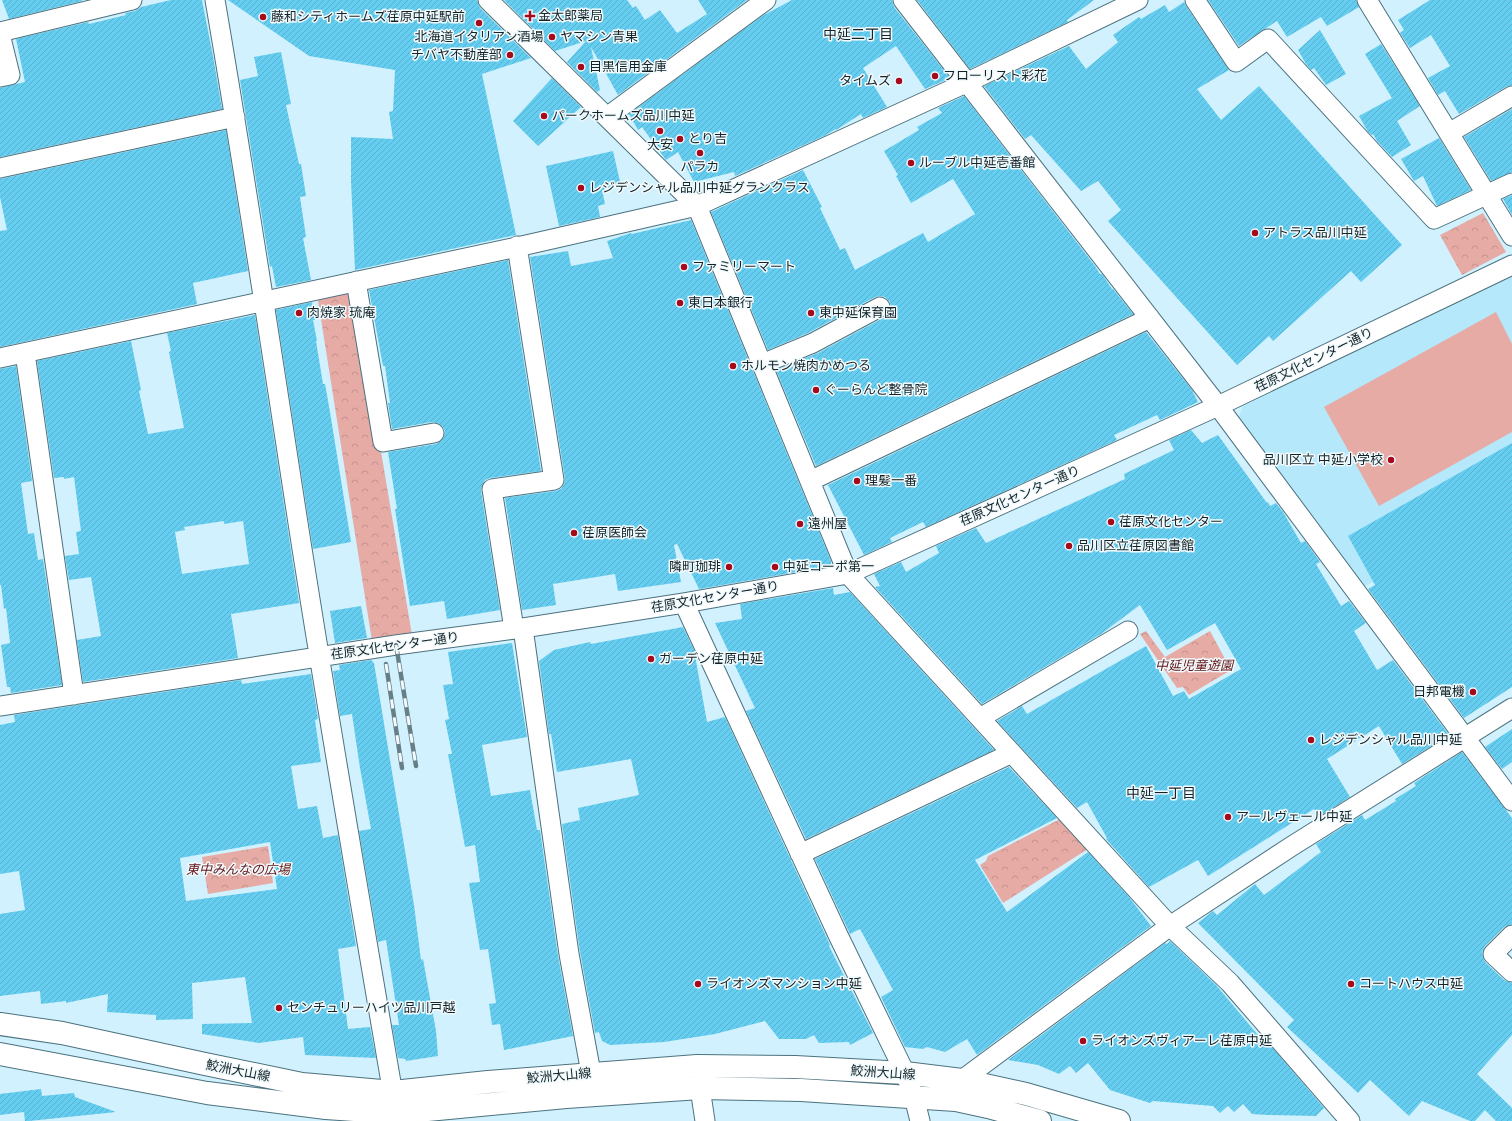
<svg xmlns="http://www.w3.org/2000/svg" width="1512" height="1121" font-family="Spectral,'Noto Sans JP',serif">
<style>
.built{fill:#b5e8fa}
.park{fill:url(#park-crowns)}
.garden{fill:#e7aba5}
.building{fill:url(#building-hatch);fill-rule:evenodd}
.lines{fill:none;stroke-linecap:round;stroke-linejoin:round}
.minor-casing{stroke:#4c727f;stroke-width:21}
.secondary-casing{stroke:#4c727f;stroke-width:24}
.minor{stroke:#fff;stroke-width:19}
.secondary{stroke:#fff;stroke-width:22}
.rail-casing{stroke:#667e86;stroke-width:4.5}
.rail{stroke:#f1fafd;stroke-width:3;stroke-dasharray:9;stroke-linecap:butt}
.poi-dot{fill:#a40a1b;stroke:#f1fafd;stroke-width:1.5}
.labels{text-anchor:middle;dominant-baseline:central;stroke-width:3;stroke-linejoin:round;paint-order:stroke}
.poi-label{font-size:13px;fill:#132328;stroke:#f1fafd;text-anchor:start}
.street-label{font-size:13px;fill:#132328;stroke:#f1fafd}
.park-label{font-size:13px;font-style:italic;fill:#621415;stroke:#f1fafd}
.neighbourhood-label{font-size:14px;fill:#132328;stroke:#f1fafd}
</style>
<defs>
<pattern id="park-crowns" width="20" height="18" patternUnits="userSpaceOnUse"><rect width="20" height="18" fill="#e7aba5"/><path d="M2 6a3 3 0 1 1 6 0M12 15a3 3 0 1 1 6 0" fill="none" stroke="#c5938e"/></pattern>
<pattern id="building-hatch" width="6" height="6" patternUnits="userSpaceOnUse"><rect width="6" height="6" fill="#65cef0"/><path d="M-1 1l2-2M0 6l6-6M5 7l2-2" fill="none" stroke="#57b1ce"/></pattern>
</defs>
<rect width="100%" height="100%" fill="#d0f1fd"/>
<!-- built -->
<path class="built" d="M1512,277V501L1364,587L1238,419L1243,406Z"/>
<!-- park -->
<path class="park" d="M1483,213L1506,252L1462,275L1440,235Z
M353,286L412,635L372,641L317,294Z
M1146,631L1165,657L1210,631L1231,670L1189,695L1183,687L1177,688L1140,634Z
M1062,818L1091,847L1003,903L980,865L986,861L988,856Z
M268,846L273,883L208,894L202,857Z"/>
<!-- garden -->
<path class="garden" d="M1496,312L1512,344V432L1379,506L1324,407Z"/>
<!-- building -->
<path class="building" d="M2,0H82V1L9,19Z
M171,0H202L213,56L222,109L0,157V88L25,82L16,39L88,22L89,24L126,15L125,13L135,11L141,7Z
M228,0H477L480,8L531,58L482,74L516,235L355,270L351,181V137L393,139L389,112L393,111L395,70L309,56Z
M504,0H627L633,8L636,6L645,20L660,10L677,33L707,14L698,0H747L618,95L591,47L600,90L597,92L567,62L586,41L555,51Z
M792,0H892L894,7L950,78L925,89L896,46L863,68L887,107L863,118L861,114L836,130V129L824,136L735,176L734,172L694,182L678,152L666,160L642,127L638,130L629,114L762,16Z
M917,0H1094L1067,20L1068,22L970,69Z
M1208,0H1356L1359,7L1327,26L1321,17L1287,37L1277,21L1239,46Z
M1430,0H1512V85L1506,87L1459,114L1445,91L1438,95L1428,78L1450,66L1431,35L1410,48L1400,33L1404,30L1398,20Z
M1184,2L1186,6L1229,70L1197,89L1221,120L1259,86L1402,245L1361,282L1351,271L1273,341L1269,336L1237,365L1108,221L1121,210L1098,181L1081,191L1031,135L1025,139L984,86L1069,46L1086,69L1118,42L1113,35L1139,17L1141,19L1165,5L1169,12Z
M1320,30L1346,74L1326,85L1314,68L1311,70L1306,64L1298,50Z
M1381,44L1420,106L1397,121L1411,145L1392,157L1377,141L1373,134L1372,135L1368,132L1359,116L1392,98L1365,54Z
M281,52L291,104L286,105L299,164H301L306,196L300,197L306,237L303,238L311,280L276,287L272,266L270,267L240,80L258,76L254,57Z
M552,78L581,107L538,146L513,121Z
M964,96L1095,266L1100,274H1102L1112,289H1113L1133,314L816,466L776,370L818,353L885,317L890,312L891,307L890,302L885,297L880,296L875,297L808,333L768,350L711,212L803,170L822,207L820,208L840,250L845,248L855,270L923,233L928,242L975,214L953,179L911,203L896,176L898,175L884,151L919,130L917,127L942,113L938,108Z
M1512,109V172L1491,181L1464,137Z
M226,130L248,271L193,283L197,304L0,347V231L7,230L0,197V179Z
M1439,138L1471,190L1437,206L1423,176L1414,181L1401,159Z
M613,151L621,186L602,190L605,204L598,206L600,217L559,226L546,166Z
M1512,195V215L1503,199Z
M691,220L831,561V566L699,589L677,544L674,545L681,582L618,591L615,574L553,584L556,605L522,610L505,498L556,491L561,489L564,484L565,479L530,257L568,251L571,266L613,258L607,241L631,233L632,234Z
M508,260L541,471L490,478L485,480L482,485L481,491L500,610L447,619L444,601L410,606L395,509H397L388,452L436,444L441,441L444,437L445,431L442,426L438,423L432,422L392,429L388,403H390L385,366H383L369,290Z
M312,302L315,320H313L317,341H316L323,384H325L330,412L351,542L313,549L276,310Z
M255,315L299,603L231,614L238,658L83,682L77,640L101,636L91,577L69,580L65,556L79,554L76,532L81,531L74,477L64,479V477L54,478L37,361L131,341L141,390L139,391L148,434L184,428L169,352L171,351L167,333ZM224,521V524L243,521L249,564L182,574L175,532L185,530L184,527Z
M1146,332L1192,390L1198,402L1160,420L1157,415L1114,435L1117,440L926,527L923,522L890,538L892,542L864,555L828,485Z
M16,366L32,481L21,483L28,534L34,533L38,560L43,559L62,685L11,693L10,687H7L1,645L10,643L6,608L4,609L1,585H0V369Z
M1191,430L1202,443L1218,435L1267,503L1268,502L1270,506L1276,503L1283,512L1301,543L1305,541L1318,559L1320,562L1316,564L1341,606L1349,601L1366,623L1354,631L1377,670L1393,660L1449,735L1402,764L1379,726L1327,759L1350,797L1320,816L1314,809L1208,876L1198,860L1149,887L1106,839L1107,838L1087,802L1077,808L997,721L1022,706L1027,714L1146,646L1173,696L1184,691L1189,699L1241,669L1215,623L1167,650L1140,605L1101,634L982,704L875,587L880,586L874,574L901,562L906,572L939,553L936,546L976,528L986,543L1125,479L1124,474L1174,450L1169,440Z
M1512,443V687L1464,718L1368,589L1375,585L1348,536Z
M833,588L834,595L850,592L994,750L806,839L746,711L755,708L715,623L742,619L740,604Z
M361,606L367,638L335,643L330,611Z
M683,627L694,650L707,722L725,717L830,945L829,946L873,1033L850,1045L849,1042L819,1043L814,1035L806,1039H779L765,1021L715,1034L664,1042L610,1045L602,1041L599,1032L595,1033L580,952L562,824L580,820L578,808L639,795L631,759L557,772L551,734H549L539,661L554,650L590,642L591,644Z
M512,643L527,737L482,745L491,796L530,790L537,830H540L558,956L573,1036L504,1050L500,1024L492,1025L489,1004L496,1003L488,949L480,950L469,883L480,882L475,845L465,847L448,754H452L445,720L449,719L443,685L453,684L448,652Z
M371,660L374,663L414,905L421,960L423,959L436,1031L438,1056L406,1061L405,1059L398,1058L392,1025H399L386,940L378,942L359,831L371,829L360,768L352,714L340,716L333,671L340,670L339,665Z
M311,674L318,719L315,720L321,762L291,766L298,809L317,806L323,838L338,835L356,946L338,949L348,1029L370,1027L376,1058L305,1055L303,1037L259,1043L202,1034V1024L252,1023L245,977L192,983L193,1019L156,1020V1015L107,1012L108,994L66,1003V1001L41,1004L40,991L0,996V914L25,910L19,871L0,874V725L15,722L14,715L241,680L242,684ZM270,842L277,889L186,901L180,858Z
M1512,729V762L1502,769L1485,747Z
M1462,752L1512,818V924L1504,927L1485,946L1482,952L1483,957L1485,962L1504,980L1512,983V1035L1477,1074L1512,1108V1121H1496L1485,1110L1475,1121H1470L1422,1101L1409,1116L1370,1080L1358,1093L1287,1027L1294,1020L1198,923L1213,911L1217,915L1255,884L1264,895L1321,852L1316,844L1362,815L1365,820L1396,801L1395,799L1416,786L1414,783Z
M1009,767L1057,818L975,860L1007,912L1088,852L1129,897L1151,926L977,1055L967,1039L945,1052L927,1047L923,1049L905,1047L881,997L893,990L860,929L850,934L815,859Z
M1170,941L1216,985L1268,1047L1270,1045L1324,1108L1316,1116L1268,1115L1252,1114L1243,1104L1234,1112L1228,1106L1220,1113L1213,1106L1153,1101L1150,1103L1110,1090L1088,1063L1076,1073L1070,1066L1059,1074L1038,1065L1008,1060L1165,943L1167,944Z
M41,1089L42,1096L74,1093L75,1097L116,1112L29,1121H25L24,1112L0,1115V1094Z"/>
<g class="lines">
<defs>
<path id="minor" d="M215,0C245,174 271,348 298,523C328,717 362,912 395,1106
M488,0L697,206L848,574L1170,926L1230,983L1350,1121
M903,0L1218,406L1512,801
M1195,0L1236,62L1268,39L1434,219L1512,183
M1367,0L1512,236
M0,32L132,0
M0,34L10,75L0,77
M607,117L766,0
M1449,133L1512,96
M0,168L235,117
M356,281L383,442L434,433
M25,353L74,695
M0,358L526,245L697,206L968,82L1138,0
M762,364L813,343L880,307
M810,481L1150,318
M684,603L838,935L905,1073L914,1097L920,1121
M523,628L569,954L591,1073
M514,629L492,489L554,480L517,246
M0,706L396,645L523,628L684,603L848,574L1218,406L1512,265
M980,718L1128,631
M800,854L1012,753
M1512,935L1493,954L1512,972
M962,1080L1170,926L1292,846L1512,708
M700,1088L705,1121"/>
<path id="secondary" d="M0,1024L62,1033L205,1064L302,1084L393,1092L488,1082L697,1066L795,1067L905,1073L962,1080L1026,1094L1119,1121
M0,1054L207,1093L326,1108L396,1113L566,1097L700,1088L801,1090L956,1100L988,1107L1040,1121"/>
</defs>
<!-- minor casing -->
<use href="#minor" class="minor-casing"/>
<!-- secondary casing -->
<use href="#secondary" class="secondary-casing"/>
<!-- minor -->
<use href="#minor" class="minor"/>
<!-- secondary -->
<use href="#secondary" class="secondary"/>
<defs>
<path id="rail" d="M396,645L416,766
M386,664L402,768"/>
</defs>
<!-- rail casing -->
<use href="#rail" class="rail-casing"/>
<!-- rail -->
<use href="#rail" class="rail"/>
</g>
<!-- markers -->
<g class="poi-dot">
<path d="M528 10h4v4h4v4h-4v4h-4v-4h-4v-4h4z"/>
<circle cx="263" cy="17" r="4"/>
<circle cx="479" cy="23" r="4"/>
<circle cx="552" cy="37" r="4"/>
<circle cx="510" cy="55" r="4"/>
<circle cx="581" cy="67" r="4"/>
<circle cx="935" cy="76" r="4"/>
<circle cx="899" cy="81" r="4"/>
<circle cx="544" cy="116" r="4"/>
<circle cx="660" cy="131" r="4"/>
<circle cx="680" cy="139" r="4"/>
<circle cx="700" cy="153" r="4"/>
<circle cx="911" cy="163" r="4"/>
<circle cx="581" cy="188" r="4"/>
<circle cx="1255" cy="233" r="4"/>
<circle cx="684" cy="267" r="4"/>
<circle cx="680" cy="303" r="4"/>
<circle cx="299" cy="313" r="4"/>
<circle cx="811" cy="313" r="4"/>
<circle cx="733" cy="366" r="4"/>
<circle cx="816" cy="390" r="4"/>
<circle cx="1391" cy="460" r="4"/>
<circle cx="857" cy="481" r="4"/>
<circle cx="1111" cy="522" r="4"/>
<circle cx="800" cy="524" r="4"/>
<circle cx="574" cy="533" r="4"/>
<circle cx="1069" cy="546" r="4"/>
<circle cx="729" cy="567" r="4"/>
<circle cx="775" cy="567" r="4"/>
<circle cx="651" cy="659" r="4"/>
<circle cx="1473" cy="692" r="4"/>
<circle cx="1311" cy="740" r="4"/>
<circle cx="1228" cy="817" r="4"/>
<circle cx="698" cy="984" r="4"/>
<circle cx="1351" cy="984" r="4"/>
<circle cx="279" cy="1008" r="4"/>
<circle cx="1083" cy="1041" r="4"/>
</g>
<g class="labels">
<!-- poi labels -->
<g class="poi-label">
<text x="538" y="16">金太郎薬局</text>
<text x="271" y="17">藤和シティホームズ荏原中延駅前</text>
<text x="479" y="37" text-anchor="middle">北海道イタリアン酒場</text>
<text x="560" y="37">ヤマシン青果</text>
<text x="502" y="55" text-anchor="end">チバヤ不動産部</text>
<text x="589" y="67">目黒信用金庫</text>
<text x="943" y="76">フローリスト彩花</text>
<text x="891" y="81" text-anchor="end">タイムズ</text>
<text x="552" y="116">パークホームズ品川中延</text>
<text x="688" y="139">とり吉</text>
<text x="660" y="145" text-anchor="middle">大安</text>
<text x="919" y="163">ルーブル中延壱番館</text>
<text x="700" y="167" text-anchor="middle">パラカ</text>
<text x="589" y="188">レジデンシャル品川中延グランクラス</text>
<text x="1263" y="233">アトラス品川中延</text>
<text x="692" y="267">ファミリーマート</text>
<text x="688" y="303">東日本銀行</text>
<text x="307" y="313">肉焼家 琉庵</text>
<text x="819" y="313">東中延保育園</text>
<text x="741" y="366">ホルモン焼肉かめつる</text>
<text x="824" y="390">ぐーらんど整骨院</text>
<text x="1383" y="460" text-anchor="end">品川区立 中延小学校</text>
<text x="865" y="481">理髪一番</text>
<text x="1119" y="522">荏原文化センター</text>
<text x="808" y="524">遠州屋</text>
<text x="582" y="533">荏原医師会</text>
<text x="1077" y="546">品川区立荏原図書館</text>
<text x="721" y="567" text-anchor="end">隣町珈琲</text>
<text x="783" y="567">中延コーポ第一</text>
<text x="659" y="659">ガーデン荏原中延</text>
<text x="1465" y="692" text-anchor="end">日邦電機</text>
<text x="1319" y="740">レジデンシャル品川中延</text>
<text x="1236" y="817">アールヴェール中延</text>
<text x="706" y="984">ライオンズマンション中延</text>
<text x="1359" y="984">コートハウス中延</text>
<text x="287" y="1008">センチュリーハイツ品川戸越</text>
<text x="1091" y="1041">ライオンズヴィアーレ荏原中延</text>
</g>
<!-- street labels -->
<g class="street-label">
<text transform="translate(1314 360) rotate(-26)">荏原文化センター通り</text>
<text transform="translate(1020 496) rotate(-24)">荏原文化センター通り</text>
<text transform="translate(715 597) rotate(-10)">荏原文化センター通り</text>
<text transform="translate(395 646) rotate(-8)">荏原文化センター通り</text>
<text transform="translate(238 1071) rotate(11)">鮫洲大山線</text>
<text transform="translate(883 1073) rotate(4)">鮫洲大山線</text>
<text transform="translate(559 1076) rotate(-5)">鮫洲大山線</text>
</g>
<!-- park labels -->
<g class="park-label">
<text x="1194" y="666">中延児童遊園</text>
<text x="238" y="870">東中みんなの広場</text>
</g>
<!-- neighbourhood labels -->
<g class="neighbourhood-label">
<text x="858" y="34">中延二丁目</text>
<text x="1161" y="793">中延一丁目</text>
</g>
</g>
</svg>
